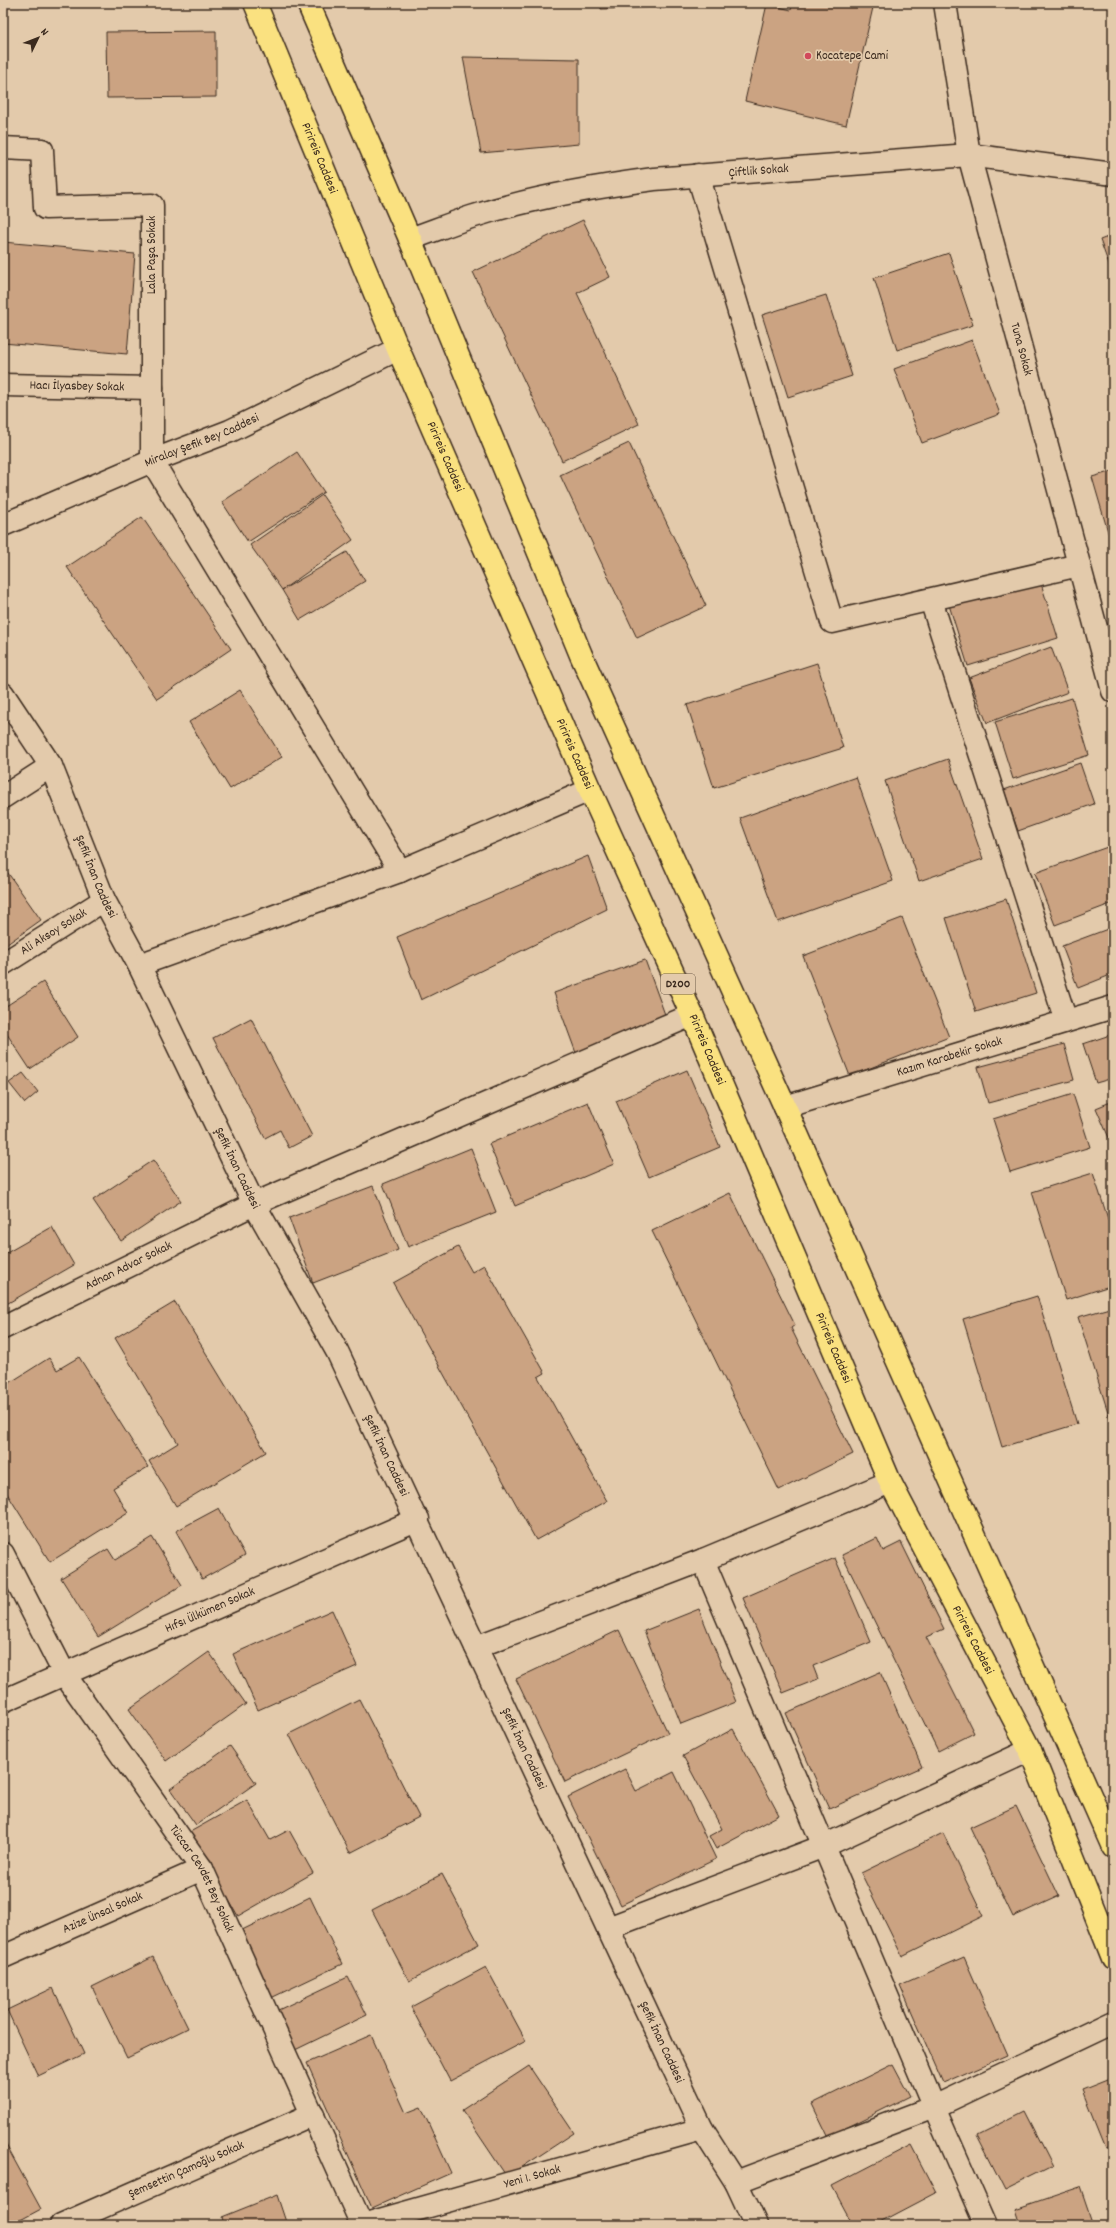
<svg xmlns="http://www.w3.org/2000/svg" width="1116" height="2228" font-family="Dekko,sans-serif">
<style>
.building{fill:#cba382;stroke:#3b2a1e}
.lines{fill:none;stroke-linecap:round;stroke-linejoin:round}
.street-casing{stroke:#3b2a1e;stroke-width:25}
.highway-casing{stroke:#3b2a1e;stroke-width:25}
.street{stroke:#e3caab;stroke-width:22}
.highway{stroke:#fae180;stroke-width:22}
.poi-dot{fill:#d1495b;stroke:#e3caab;stroke-width:1.5}
.labels{text-anchor:middle;dominant-baseline:central;stroke-width:3.5;stroke-linejoin:round;paint-order:stroke}
.shield{fill:#e3caab;stroke:#6d5a48;stroke-width:1}
.shield-label{font-size:12px;font-weight:bold;fill:#3b2a1e}
.poi-label{font-size:13px;fill:#3b2a1e;stroke:#e3caab;text-anchor:start}
.street-label{font-size:13px;fill:#3b2a1e;stroke:#e3caab}
</style>
<rect width="100%" height="100%" fill="#e3caab"/>
<filter id="ink" filterUnits="userSpaceOnUse"><feTurbulence type="fractalNoise" baseFrequency=".025" numOctaves="2"/><feDisplacementMap in="SourceGraphic" scale="8" xChannelSelector="R" yChannelSelector="G"/><feConvolveMatrix kernelMatrix="1 2 1 2 8 2 1 2 1" color-interpolation-filters="sRGB"/></filter>
<g filter="url(#ink)">
<!-- building -->
<path class="building" d="M601,3H695V6L601,9Z
M793,3H874L846,125L745,101L767,4L791,10Z
M216,31V97L107,98L106,32Z
M463,57L579,59V144L481,153Z
M583,220L610,277L577,293L639,424L562,461L473,272Z
M1113,235V276L1100,240Z
M3,242L135,254L127,354L3,343Z
M949,253L973,325L897,350L874,278Z
M826,295L852,376L788,397L762,315Z
M972,340L1000,414L922,443L894,369Z
M629,443L706,606L637,638L560,475Z
M297,452L324,492L248,542L222,502Z
M1113,471V549L1092,477Z
M322,495L353,540L282,590L250,545Z
M142,517L231,649L157,699L67,567Z
M347,552L365,581L300,620L282,590Z
M1039,577L1058,638L968,666L949,605Z
M1051,647L1068,692L987,723L969,678Z
M817,663L843,748L714,788L687,705Z
M240,690L282,757L230,789L189,722Z
M1072,698L1089,755L1013,779L995,722Z
M948,759L983,859L919,881L885,781Z
M1080,763L1094,804L1018,831L1004,790Z
M856,777L893,881L778,922L740,818Z
M1113,845V903L1055,925L1035,873Z
M588,856L607,909L421,1000L397,937Z
M3,866L41,920L3,947Z
M1006,899L1036,993L976,1012L946,918Z
M902,918L949,1037L850,1076L803,956Z
M1113,927V974L1078,988L1062,946Z
M645,960L667,1020L576,1053L554,993Z
M43,982L78,1037L30,1069L3,1028V1008Z
M251,1018L312,1136L289,1148L280,1130L265,1138L213,1038Z
M1113,1034V1078L1096,1083L1083,1044Z
M1064,1044L1074,1080L988,1103L978,1067Z
M687,1070L720,1147L649,1177L616,1101Z
M23,1073L38,1092L25,1103L9,1083Z
M1073,1094L1090,1147L1010,1172L993,1119Z
M1113,1101V1147L1096,1108Z
M588,1102L614,1164L515,1206L489,1144Z
M471,1148L496,1212L408,1247L383,1184Z
M153,1160L181,1201L121,1241L93,1200Z
M1093,1173L1113,1234V1285L1066,1300L1032,1192Z
M373,1186L398,1250L313,1283L289,1218Z
M730,1193L795,1325L791,1328L853,1454L779,1490L652,1231Z
M52,1227L74,1265L3,1306V1255Z
M458,1247L472,1272L484,1265L545,1373L538,1377L607,1501L536,1540L393,1283Z
M1037,1296L1077,1424L1002,1447L963,1319Z
M175,1302L266,1452L176,1506L149,1461L178,1443L115,1338Z
M1113,1307V1428L1078,1317Z
M79,1357L148,1467L113,1488L128,1513L50,1562L3,1487V1387L49,1358L57,1370Z
M219,1508L245,1555L202,1579L176,1531Z
M152,1537L182,1585L98,1637L61,1578L108,1549L115,1560Z
M877,1538L883,1551L901,1542L944,1629L926,1637L974,1733L938,1751L842,1555Z
M835,1558L871,1642L813,1666L818,1679L783,1693L743,1598Z
M699,1609L736,1702L681,1724L644,1631Z
M332,1610L357,1666L258,1710L233,1654Z
M619,1630L668,1733L565,1782L516,1679Z
M209,1652L246,1704L166,1761L129,1709Z
M880,1672L922,1767L829,1809L786,1713Z
M359,1699L419,1817L350,1853L289,1734Z
M733,1729L779,1815L716,1849L709,1836L722,1829L683,1756Z
M230,1746L256,1783L196,1825L170,1789Z
M625,1769L636,1791L674,1772L716,1859L621,1905L568,1797Z
M247,1800L270,1840L289,1830L313,1873L238,1916L190,1832Z
M1016,1806L1059,1896L1013,1917L970,1827Z
M943,1833L983,1916L902,1956L861,1873Z
M442,1874L479,1944L409,1981L372,1910Z
M310,1897L342,1964L271,1998L238,1932Z
M153,1957L188,2028L127,2058L92,1987Z
M964,1957L1007,2055L943,2083L900,1985Z
M486,1967L526,2041L450,2081L411,2007Z
M348,1977L367,2015L295,2050L276,2011Z
M53,1988L84,2054L38,2076L7,2010Z
M371,2035L406,2113L421,2107L451,2173L372,2208L307,2063Z
M893,2064L910,2096L828,2137L812,2104Z
M529,2066L574,2133L507,2177L462,2110Z
M1113,2078V2144L1106,2147L1083,2090Z
M1025,2111L1053,2166L1005,2190L977,2135Z
M5,2143L41,2209L11,2225H3V2144Z
M911,2145L936,2193L875,2225H853L832,2186Z
M1080,2187L1093,2225H1020L1015,2209Z
M277,2195L287,2225H224L222,2217Z
M608,2221L610,2225H599Z"/>
<g class="lines">
<defs>
<g id="street">
<path id="s1" d="M945,3L969,155L1113,691"/>
<path d="M3,148L42,150L45,208L152,205V461L400,871"/>
<path d="M698,175L832,622L1079,565"/>
<path id="s2" d="M410,239C430,232 450,224 471,217C530,198 593,187 654,179L969,155L1113,174"/>
<path id="s3" d="M3,385L152,388"/>
<path id="s4" d="M3,525L152,461L230,431L398,349"/>
<path d="M931,600L1066,1021"/>
<path id="s5" d="M3,694L51,766L104,900L139,965L254,1204L337,1351L702,2129L736,2182L756,2225"/>
<path d="M3,797L51,766"/>
<path id="s6" d="M3,964L104,900"/>
<path d="M139,965L400,871L590,790"/>
<path id="s7" d="M785,1107L1113,1007"/>
<path id="s8" d="M3,1328L254,1204L692,1015"/>
<path id="s9" d="M3,1554L65,1675L202,1869L362,2225"/>
<path d="M703,1560L934,2107L986,2225"/>
<path d="M476,1647L703,1560L890,1482"/>
<path id="s10" d="M3,1701L418,1519"/>
<path d="M608,1928L824,1846L1030,1750"/>
<path id="s11" d="M3,1957L202,1869"/>
<path d="M736,2182L934,2107L1113,2022"/>
<path id="s12" d="M61,2225L313,2114"/>
<path id="s13" d="M362,2225L702,2129"/>
</g>
<g id="highway">
<path id="s14" d="M255,3L398,349L590,790L692,1015L890,1482L1030,1750L1113,1958"/>
<path d="M308,3L410,239L581,655L785,1107L1113,1847"/>
</g>
</defs>
<!-- street casing -->
<use href="#street" class="street-casing"/>
<!-- highway casing -->
<use href="#highway" class="highway-casing"/>
<!-- street -->
<use href="#street" class="street"/>
<!-- highway -->
<use href="#highway" class="highway"/>
</g>
</g>
<!-- markers -->
<circle class="poi-dot" cx="808" cy="56" r="4"/>
<g class="labels">
<!-- shield labels -->
<rect class="shield" x="661" y="974" width="34" height="20" rx="3"/>
<g class="shield-label">
<text x="678" y="984">D200</text>
</g>
<!-- poi labels -->
<g class="poi-label">
<text x="816" y="56">Kocatepe Cami</text>
</g>
<!-- street labels -->
<g class="street-label">
<text stroke="none"><textPath href="#s14" startOffset="168">Pirireis Caddesi</textPath></text>
<text stroke="none"><textPath href="#s2" startOffset="357">Çiftlik Sokak</textPath></text>
<text transform="translate(152 255) rotate(-90)">Lala Paşa Sokak</text>
<text stroke="none"><textPath href="#s1" startOffset="355">Tuna Sokak</textPath></text>
<text stroke="none"><textPath href="#s3" startOffset="74">Hacı İlyasbey Sokak</textPath></text>
<text stroke="none"><textPath href="#s4" startOffset="216">Miralay Şefik Bey Caddesi</textPath></text>
<text stroke="none"><textPath href="#s14" startOffset="492">Pirireis Caddesi</textPath></text>
<text stroke="none"><textPath href="#s14" startOffset="816">Pirireis Caddesi</textPath></text>
<text stroke="none"><textPath href="#s5" startOffset="206">Şefik İnan Caddesi</textPath></text>
<text stroke="none"><textPath href="#s6" startOffset="60">Ali Aksoy Sokak</textPath></text>
<text stroke="none"><textPath href="#s14" startOffset="1140">Pirireis Caddesi</textPath></text>
<text stroke="none"><textPath href="#s7" startOffset="172">Kazım Karabekir Sokak</textPath></text>
<text stroke="none"><textPath href="#s5" startOffset="530">Şefik İnan Caddesi</textPath></text>
<text stroke="none"><textPath href="#s8" startOffset="140">Adnan Advar Sokak</textPath></text>
<text stroke="none"><textPath href="#s14" startOffset="1464">Pirireis Caddesi</textPath></text>
<text stroke="none"><textPath href="#s5" startOffset="854">Şefik İnan Caddesi</textPath></text>
<text stroke="none"><textPath href="#s10" startOffset="226">Hıfsı Ülkümen Sokak</textPath></text>
<text stroke="none"><textPath href="#s14" startOffset="1788">Pirireis Caddesi</textPath></text>
<text stroke="none"><textPath href="#s5" startOffset="1178">Şefik İnan Caddesi</textPath></text>
<text stroke="none"><textPath href="#s9" startOffset="382">Tüccar Cevdet Bey Sokak</textPath></text>
<text stroke="none"><textPath href="#s11" startOffset="109">Azize Ünsal Sokak</textPath></text>
<text stroke="none"><textPath href="#s5" startOffset="1502">Şefik İnan Caddesi</textPath></text>
<text stroke="none"><textPath href="#s12" startOffset="137">Şemsettin Çamoğlu Sokak</textPath></text>
<text stroke="none"><textPath href="#s13" startOffset="177">Yeni 1. Sokak</textPath></text>
</g>
</g>
<!-- margin -->
<rect width="1116" height="2228" fill="none" stroke="#e3caab" stroke-width="16"/>
<rect x="8" y="8" width="1100" height="2212" fill="none" stroke="#3b2a1e" stroke-width="1.5" filter="url(#ink)"/>
<!-- north arrow -->
<g transform="translate(38 38) rotate(47)" stroke="#e3caab" stroke-width="3" paint-order="stroke">
<path d="M0-3L7 15L0 10L-7 15Z" fill="#3b2a1e"/>
<text y="-6" font-size="11" font-weight="bold" text-anchor="middle" fill="#3b2a1e">N</text>
</g>
</svg>
